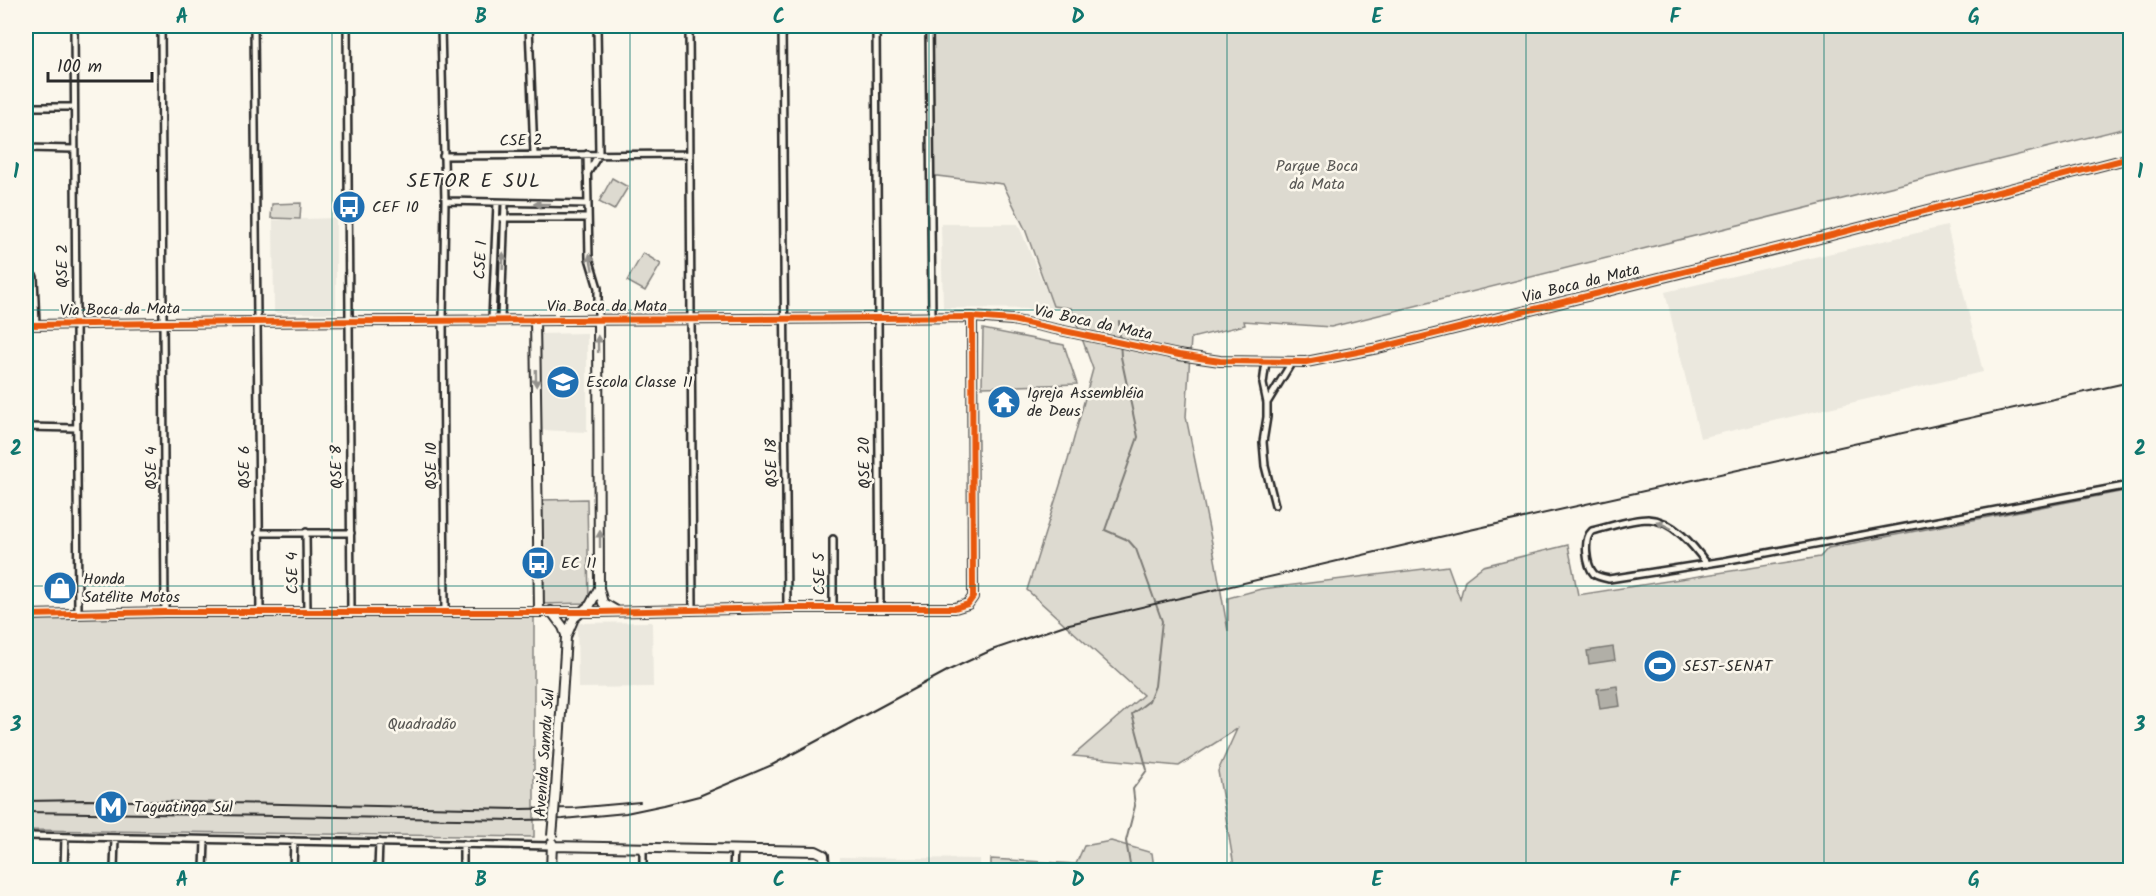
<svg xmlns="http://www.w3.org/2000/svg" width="2156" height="896" font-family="Kalam,sans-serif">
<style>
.built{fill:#ebe8de}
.green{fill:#dddad0;stroke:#84827e;stroke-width:1.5}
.water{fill:#b1afa7;stroke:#7b7a75;stroke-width:1.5}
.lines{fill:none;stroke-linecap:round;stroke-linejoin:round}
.stream{stroke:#7b7a75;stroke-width:2}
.street-casing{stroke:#2b2b2b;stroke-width:10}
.secondary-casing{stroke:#2b2b2b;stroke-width:12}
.street{stroke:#fbf7ec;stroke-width:5}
.secondary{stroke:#fbf7ec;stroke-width:8}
.rail{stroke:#2b2b2b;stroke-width:2}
.secondary-bridge-casing{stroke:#2b2b2b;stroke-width:12;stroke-linecap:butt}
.secondary-bridge{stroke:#fbf7ec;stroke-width:8}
.cycleway-casing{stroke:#fbf7ec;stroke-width:10}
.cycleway{stroke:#e8590c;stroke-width:6}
.oneway{fill:#93918c}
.grid{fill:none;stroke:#0f766e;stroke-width:1.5;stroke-opacity:0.55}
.labels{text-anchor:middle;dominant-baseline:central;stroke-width:5;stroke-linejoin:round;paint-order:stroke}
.street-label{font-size:16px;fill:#2b2b2b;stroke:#fbf7ec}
.park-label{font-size:16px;fill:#585754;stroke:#fbf7ec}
.poi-label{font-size:16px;fill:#2b2b2b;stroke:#fbf7ec;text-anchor:start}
.quarter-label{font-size:20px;letter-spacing:1.5px;fill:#2b2b2b;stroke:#fbf7ec}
.neatline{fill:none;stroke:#0f766e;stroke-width:2}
.grid-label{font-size:20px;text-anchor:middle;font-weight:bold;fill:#0f766e}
</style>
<rect width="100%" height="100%" fill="#fbf7ec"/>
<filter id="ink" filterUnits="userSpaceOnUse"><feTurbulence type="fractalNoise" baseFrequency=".0167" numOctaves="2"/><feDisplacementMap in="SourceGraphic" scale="12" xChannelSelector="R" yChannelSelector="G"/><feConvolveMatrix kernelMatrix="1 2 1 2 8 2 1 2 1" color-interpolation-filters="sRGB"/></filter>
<g filter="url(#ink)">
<!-- built -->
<path class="built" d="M336,218V313H274L273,220Z
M941,224H1018L1054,309L943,308Z
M1947,226L1983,372L1700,438L1665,292Z
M587,333V432L539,430V334Z
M652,622L653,687L578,688L577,623Z
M840,857L980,859V870H840Z"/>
<!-- green -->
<path class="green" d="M929,26H2130V127L1331,327L1244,321L1245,325L1191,338L1186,417L1213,548L1228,631V598L1261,589L1448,566L1460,599L1465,580L1483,566L1568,545L1578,595L1820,557L1828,548L2130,490V870H1296L1234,866L1218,771L1237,729L1179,766L1073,756L1143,695L1027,590L1068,460L1093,369L1071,308L1053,306L1025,229L1003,184L929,175Z
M612,178L628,187L614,210L599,202Z
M301,203L300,219L271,218L272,204Z
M643,253L661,264L645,291L627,281Z
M983,329L1064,345L1077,384L982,387Z
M587,499L589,603L541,604L542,500Z
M534,612V837L26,830V615Z
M1111,841L1152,853L1154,868L1201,870H991V859L1076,864L1084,846Z"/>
<!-- water -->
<path class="water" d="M1613,647L1615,660L1589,664L1587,651Z
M1617,686L1620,706L1600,709L1597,689Z"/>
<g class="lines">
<!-- stream -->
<path class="stream" d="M1119,321L1121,357L1138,437L1105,530L1128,540L1136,549L1162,621L1155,686L1149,701L1132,714L1147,770L1133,789L1135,806L1126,841L1131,870"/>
<defs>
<path id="street" d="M74,26L78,613
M161,26L165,612
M254,26L260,612
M347,26L351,612
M441,26L445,201L443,320L445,612
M529,26L534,154
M689,26L693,609
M782,26L787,608
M876,26L880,608
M929,26L932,317
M26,107H74
M26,148L74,149
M587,154L589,258L598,288V320
M443,156L690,154
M587,174L599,154L597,26
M445,201L587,204
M501,218H588
M34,277L36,325
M492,319L497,203
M501,319L505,204
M1266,361L1263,384L1267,403V417L1263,442L1265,466L1275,505
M1267,403L1292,362
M26,427L76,428
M306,532L307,613
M258,533H351
M833,539V608
M1707,564C1693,545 1673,520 1648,519C1630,519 1610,527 1592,531C1583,539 1586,565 1594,574C1598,577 1604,578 1609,579L1724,561L2130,485
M26,836L552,846
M64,870L65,837
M114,870L115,838
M204,870L205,840
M293,870L294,841
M378,870L379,842
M463,870V844
M643,870V847
M733,870L734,849
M1271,870H1278"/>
<path id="secondary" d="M535,319L539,611
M26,325C341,319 656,321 972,317L1012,320L1179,355L1220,361L1306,362L1378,348L1816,239L2130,158
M599,588L603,603L615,610
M551,611L563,627L566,635
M26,615L165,612H599L787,608H955L968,604L973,597L972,317
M556,789L566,637L574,618L590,605L599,588L598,320
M552,846L816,851L824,855L825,870
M551,870L552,843"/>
</defs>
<!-- street casing -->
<use href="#street" class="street-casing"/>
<!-- secondary casing -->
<use href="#secondary" class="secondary-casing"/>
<!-- street -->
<use href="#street" class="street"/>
<!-- secondary -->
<use href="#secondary" class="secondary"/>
<!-- rail -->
<path class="rail" d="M26,801L86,800L521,809L573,808L640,802
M26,812L521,820L563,819L626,813L664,805L699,796L772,765L947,671L992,650L1065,625L1461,532L2130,382"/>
<defs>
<path id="secondary-bridge" d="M552,836L556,789"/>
</defs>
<!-- secondary-bridge casing -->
<use href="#secondary-bridge" class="secondary-bridge-casing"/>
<!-- secondary-bridge -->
<use href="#secondary-bridge" class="secondary-bridge"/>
<defs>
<path id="cycleway" d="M26,325C341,319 656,321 972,317L1012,320L1179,355L1220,361L1306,362L1378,348L1816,239L2130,158
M26,615L165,612H599L787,608H955L968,604L973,597L972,317"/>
</defs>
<!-- cycleway casing -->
<use href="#cycleway" class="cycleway-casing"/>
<!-- cycleway -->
<use href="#cycleway" class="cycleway"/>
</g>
<!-- one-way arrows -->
<defs><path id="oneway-solid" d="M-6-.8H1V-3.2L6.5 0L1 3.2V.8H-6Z" transform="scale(1.5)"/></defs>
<g class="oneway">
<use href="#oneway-solid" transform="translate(542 204) rotate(-180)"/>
<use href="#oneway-solid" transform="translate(503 261) rotate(-88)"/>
<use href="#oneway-solid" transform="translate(591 262) rotate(-101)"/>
<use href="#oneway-solid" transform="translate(598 344) rotate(-91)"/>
<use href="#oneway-solid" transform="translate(536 378) rotate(89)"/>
<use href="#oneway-solid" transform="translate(1664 525) rotate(-153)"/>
<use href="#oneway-solid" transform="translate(600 539) rotate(-90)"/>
</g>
</g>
<!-- grid -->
<path class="grid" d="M332,26V870M630,26V870M929,26V870M1227,26V870M1526,26V870M1824,26V870M26,310H2130M26,586H2130"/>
<!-- icons -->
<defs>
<symbol id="bus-disc" viewBox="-11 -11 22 22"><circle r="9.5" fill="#1f6fb2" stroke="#fbf7ec"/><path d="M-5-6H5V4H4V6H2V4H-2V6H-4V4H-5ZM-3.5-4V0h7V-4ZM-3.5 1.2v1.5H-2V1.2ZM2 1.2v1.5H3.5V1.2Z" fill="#fff"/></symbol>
<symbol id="school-disc" viewBox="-11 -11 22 22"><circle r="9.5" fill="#1f6fb2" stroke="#fbf7ec"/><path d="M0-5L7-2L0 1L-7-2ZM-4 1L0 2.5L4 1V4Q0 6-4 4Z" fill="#fff"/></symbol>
<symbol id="temple-disc" viewBox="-11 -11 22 22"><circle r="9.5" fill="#1f6fb2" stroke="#fbf7ec"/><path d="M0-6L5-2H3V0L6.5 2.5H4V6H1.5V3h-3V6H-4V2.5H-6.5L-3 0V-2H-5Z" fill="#fff"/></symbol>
<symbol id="shop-disc" viewBox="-11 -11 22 22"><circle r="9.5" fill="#1f6fb2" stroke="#fbf7ec"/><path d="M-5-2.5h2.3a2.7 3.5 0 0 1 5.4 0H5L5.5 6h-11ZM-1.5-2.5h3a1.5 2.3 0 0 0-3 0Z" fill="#fff"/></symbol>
<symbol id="stadium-disc" viewBox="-11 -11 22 22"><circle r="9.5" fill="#1f6fb2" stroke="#fbf7ec"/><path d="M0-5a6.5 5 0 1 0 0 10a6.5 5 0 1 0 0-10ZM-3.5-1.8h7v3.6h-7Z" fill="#fff"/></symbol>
<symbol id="metro-disc" viewBox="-11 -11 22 22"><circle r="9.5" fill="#1f6fb2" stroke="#fbf7ec"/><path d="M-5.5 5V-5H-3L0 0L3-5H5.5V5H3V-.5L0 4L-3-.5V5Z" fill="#fff"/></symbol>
</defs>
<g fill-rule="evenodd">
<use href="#bus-disc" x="330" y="188" width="38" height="38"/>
<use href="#school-disc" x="544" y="363" width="38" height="38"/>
<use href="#temple-disc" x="985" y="383" width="38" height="38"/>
<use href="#bus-disc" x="519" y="544" width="38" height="38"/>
<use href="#shop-disc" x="41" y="569" width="38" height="38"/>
<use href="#stadium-disc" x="1641" y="647" width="38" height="38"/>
<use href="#metro-disc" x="92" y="788" width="38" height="38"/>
</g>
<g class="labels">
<!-- street labels -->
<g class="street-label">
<text transform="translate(521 141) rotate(-1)">CSE 2</text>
<text transform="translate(481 260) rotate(-87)">CSE 1</text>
<text transform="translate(62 266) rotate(-90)">QSE 2</text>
<text transform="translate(1581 284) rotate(-14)">Via Boca da Mata</text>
<text x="607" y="306">Via Boca da Mata</text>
<text transform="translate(120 310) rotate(-1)">Via Boca da Mata</text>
<text transform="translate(1093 323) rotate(12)">Via Boca da Mata</text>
<text transform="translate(772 463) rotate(-91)">QSE 18</text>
<text transform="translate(865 463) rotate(-91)">QSE 20</text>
<text transform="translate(431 466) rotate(-90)">QSE 10</text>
<text transform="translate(244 467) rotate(-90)">QSE 6</text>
<text transform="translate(337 467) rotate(-91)">QSE 8</text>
<text transform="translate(151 468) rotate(-90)">QSE 4</text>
<text transform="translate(293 573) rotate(-91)">CSE 4</text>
<text transform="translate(820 574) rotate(-91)">CSE 5</text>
<text transform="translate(545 753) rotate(-86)">Avenida Samdu Sul</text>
</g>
<!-- park labels -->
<g class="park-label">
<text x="1317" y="166">Parque Boca<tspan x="1317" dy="18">da Mata</tspan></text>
<text x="422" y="724">Quadradão</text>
</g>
<!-- poi labels -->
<g class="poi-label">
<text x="372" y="207">CEF 10</text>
<text x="586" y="382">Escola Classe 11</text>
<text x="1027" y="393">Igreja Assembléia<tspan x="1027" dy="18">de Deus</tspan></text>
<text x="561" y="563">EC 11</text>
<text x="83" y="579">Honda<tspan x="83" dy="18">Satélite Motos</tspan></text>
<text x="1683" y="666">SEST-SENAT</text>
<text x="134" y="807">Taguatinga Sul</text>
</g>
<!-- quarter labels -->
<g class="quarter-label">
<text x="474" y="182">SETOR E SUL</text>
</g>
</g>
<!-- margin -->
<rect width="2156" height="896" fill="none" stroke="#fbf7ec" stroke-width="66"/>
<!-- scale -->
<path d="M48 72v9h104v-9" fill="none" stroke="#2b2b2b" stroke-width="3"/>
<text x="57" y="72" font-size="18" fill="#2b2b2b" stroke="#fbf7ec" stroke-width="4.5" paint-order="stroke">100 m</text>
<rect x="33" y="33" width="2090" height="830" class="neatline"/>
<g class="grid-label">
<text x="182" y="23">A</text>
<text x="481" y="23">B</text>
<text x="779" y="23">C</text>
<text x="1078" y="23">D</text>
<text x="1377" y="23">E</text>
<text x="1675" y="23">F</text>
<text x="1974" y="23">G</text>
<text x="16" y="178">1</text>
<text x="2140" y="178">1</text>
<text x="16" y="455">2</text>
<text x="2140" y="455">2</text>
<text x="16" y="731">3</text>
<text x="2140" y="731">3</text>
<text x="182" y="886">A</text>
<text x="481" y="886">B</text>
<text x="779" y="886">C</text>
<text x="1078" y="886">D</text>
<text x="1377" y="886">E</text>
<text x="1675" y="886">F</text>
<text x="1974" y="886">G</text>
</g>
</svg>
